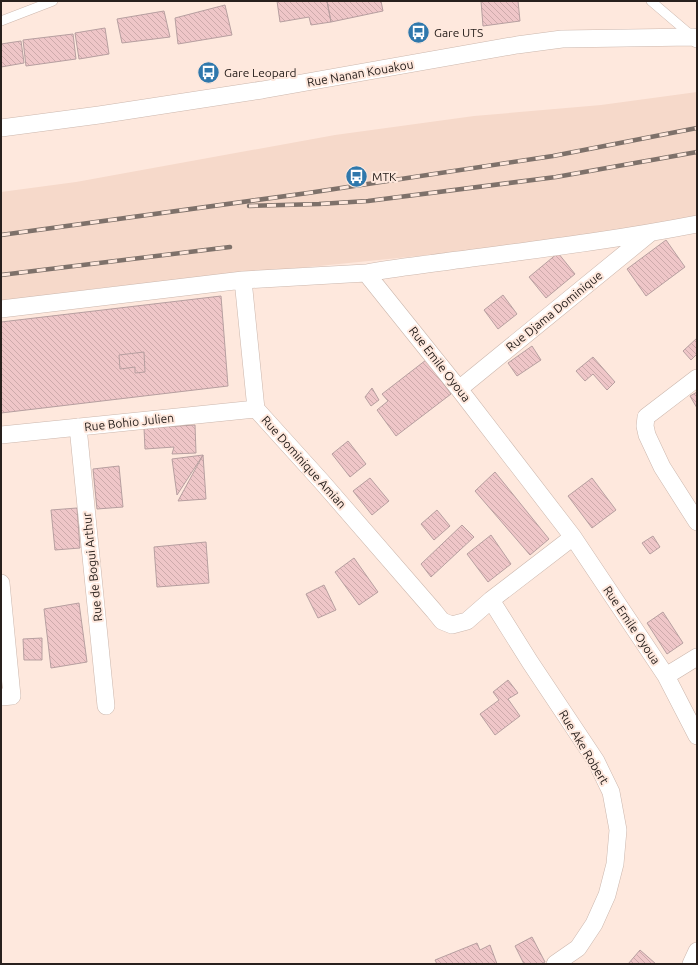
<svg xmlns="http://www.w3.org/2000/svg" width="698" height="965" font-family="Ubuntu,sans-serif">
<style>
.built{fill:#f6d9ca}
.building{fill:url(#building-back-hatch);stroke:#b79fa0}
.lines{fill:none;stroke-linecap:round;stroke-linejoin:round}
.lane-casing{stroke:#ccb7ad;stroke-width:10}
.street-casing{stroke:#ccb7ad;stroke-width:18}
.lane{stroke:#fff;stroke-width:9}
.street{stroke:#fff;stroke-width:17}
.rail-casing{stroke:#7e716a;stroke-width:4.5}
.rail{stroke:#fee8dd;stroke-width:3;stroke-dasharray:9;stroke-linecap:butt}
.labels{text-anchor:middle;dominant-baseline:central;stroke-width:4;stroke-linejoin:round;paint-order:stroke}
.poi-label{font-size:12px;fill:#28201d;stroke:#fee8dd;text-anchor:start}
.street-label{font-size:12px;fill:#28201d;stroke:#fee8dd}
</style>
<defs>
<pattern id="building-back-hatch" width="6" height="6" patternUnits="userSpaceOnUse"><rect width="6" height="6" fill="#efc6c8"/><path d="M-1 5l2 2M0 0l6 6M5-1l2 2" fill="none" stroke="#cdaaab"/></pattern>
</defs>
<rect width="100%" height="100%" fill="#fee8dd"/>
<!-- built -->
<path class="built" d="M697,92V219L488,249L100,288L1,302V192L76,182L335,135L474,116L601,105Z"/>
<!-- building -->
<path class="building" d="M277,1H327L331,22L311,25L309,17L280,22Z
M327,1H381L383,11L331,22Z
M481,1H518L520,21L483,26Z
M225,5L232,35L178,44L175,18Z
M164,11L170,37L122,43L117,19Z
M105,28L109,54L79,59L75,33Z
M73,34L76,59L26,66L23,40Z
M21,41L24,63L1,67V44Z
M666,240L685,267L646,296L627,269Z
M558,253L575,274L546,298L529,277Z
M503,295L517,314L498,329L484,310Z
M221,296L228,386L1,413V322Z
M697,338V354L691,360L683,351Z
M532,346L541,360L517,376L508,363Z
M144,352L145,372L135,373V367L120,369L119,355Z
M593,357L615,382L607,390L593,374L585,381L576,371Z
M426,360L451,394L396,436L377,410L388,401L382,394Z
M372,388L379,400L371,406L365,397Z
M697,392V408L690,396Z
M195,425L196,453L172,454L174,447L145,449L144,428Z
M348,441L366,464L350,477L332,454Z
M203,455L206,499L178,501Z
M203,455L177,495L172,459Z
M119,466L123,507L97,509L93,469Z
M495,472L549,539L530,555L475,491Z
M370,478L389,501L372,515L353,491Z
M592,478L616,510L592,528L568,496Z
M77,508L80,548L55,550L51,510Z
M437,510L450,526L434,540L421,524Z
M462,525L474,537L431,577L421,564Z
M491,535L511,564L488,582L467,554Z
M653,536L660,547L650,554L642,543Z
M206,542L209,583L157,587L154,547Z
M354,558L378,592L359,605L335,572Z
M324,585L336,610L318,618L306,594Z
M79,603L87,662L51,668L44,609Z
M663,612L683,643L667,654L647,623Z
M42,638V660H24L23,639Z
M508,680L518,693L508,699L520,716L495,735L480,714L499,700L493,692Z
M532,937L545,962L541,964H524L515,946Z
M477,943L480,950L490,945L497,964H437L435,960Z
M640,950L656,964H628Z"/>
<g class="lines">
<defs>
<path id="lane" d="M651,1L692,36
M1,21L53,1"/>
<path id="street" d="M1,128L99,115L262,90L517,45L562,39L693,37L697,39
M697,224C615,240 533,250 450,261C422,265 394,268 366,273L459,389L573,537L666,676L697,736
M243,280L366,273
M1,309L243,280L256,409L322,482L434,611L442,621L452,625L467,621L491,600L573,537
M697,378L646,417L645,426L647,435L662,467L697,522
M459,389L649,234
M78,427L106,706
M1,435L256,409
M1,583L12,696L1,697
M491,600L530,662L596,761L611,792L618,830L615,864L607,895L594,924L578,948L555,964
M666,676L697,657
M691,964L697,951"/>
</defs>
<!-- lane casing -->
<use href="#lane" class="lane-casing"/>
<!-- street casing -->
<use href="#street" class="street-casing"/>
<!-- lane -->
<use href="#lane" class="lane"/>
<!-- street -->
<use href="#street" class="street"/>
<defs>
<path id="rail" d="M249,206L319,204L368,201L556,177L697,152
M1,235L308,193L553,156L697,128
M1,275L230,247"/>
</defs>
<!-- rail casing -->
<use href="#rail" class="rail-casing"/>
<!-- rail -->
<use href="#rail" class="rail"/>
</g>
<!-- icons -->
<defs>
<symbol id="bus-disc" viewBox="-11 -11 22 22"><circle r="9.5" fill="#2f78ac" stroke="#fee8dd"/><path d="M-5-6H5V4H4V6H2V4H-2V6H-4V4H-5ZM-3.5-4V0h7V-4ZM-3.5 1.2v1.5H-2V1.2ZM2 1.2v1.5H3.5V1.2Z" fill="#fff"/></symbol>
</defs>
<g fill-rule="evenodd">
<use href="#bus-disc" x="406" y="20" width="25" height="25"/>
<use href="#bus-disc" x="196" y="60" width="25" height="25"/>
<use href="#bus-disc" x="344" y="164" width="25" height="25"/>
</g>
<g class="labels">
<!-- poi labels -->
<g class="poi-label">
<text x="434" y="32">Gare UTS</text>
<text x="224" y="72">Gare Leopard</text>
<text x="372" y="176">MTK</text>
</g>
<!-- street labels -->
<g class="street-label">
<text transform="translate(360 73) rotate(-10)">Rue Nanan Kouakou</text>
<text transform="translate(554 311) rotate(-39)">Rue Djama Dominique</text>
<text transform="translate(440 364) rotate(52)">Rue Emile Oyoua</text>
<text transform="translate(129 422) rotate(-6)">Rue Bohio Julien</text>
<text transform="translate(304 462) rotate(48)">Rue Dominique Amian</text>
<text transform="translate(92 567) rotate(-96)">Rue de Bogui Arthur</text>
<text transform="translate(632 625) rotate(56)">Rue Emile Oyoua</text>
<text transform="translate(584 747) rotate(59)">Rue Ake Robert</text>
</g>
</g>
<!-- border -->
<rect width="698" height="965" fill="none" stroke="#28201d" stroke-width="4"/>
</svg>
